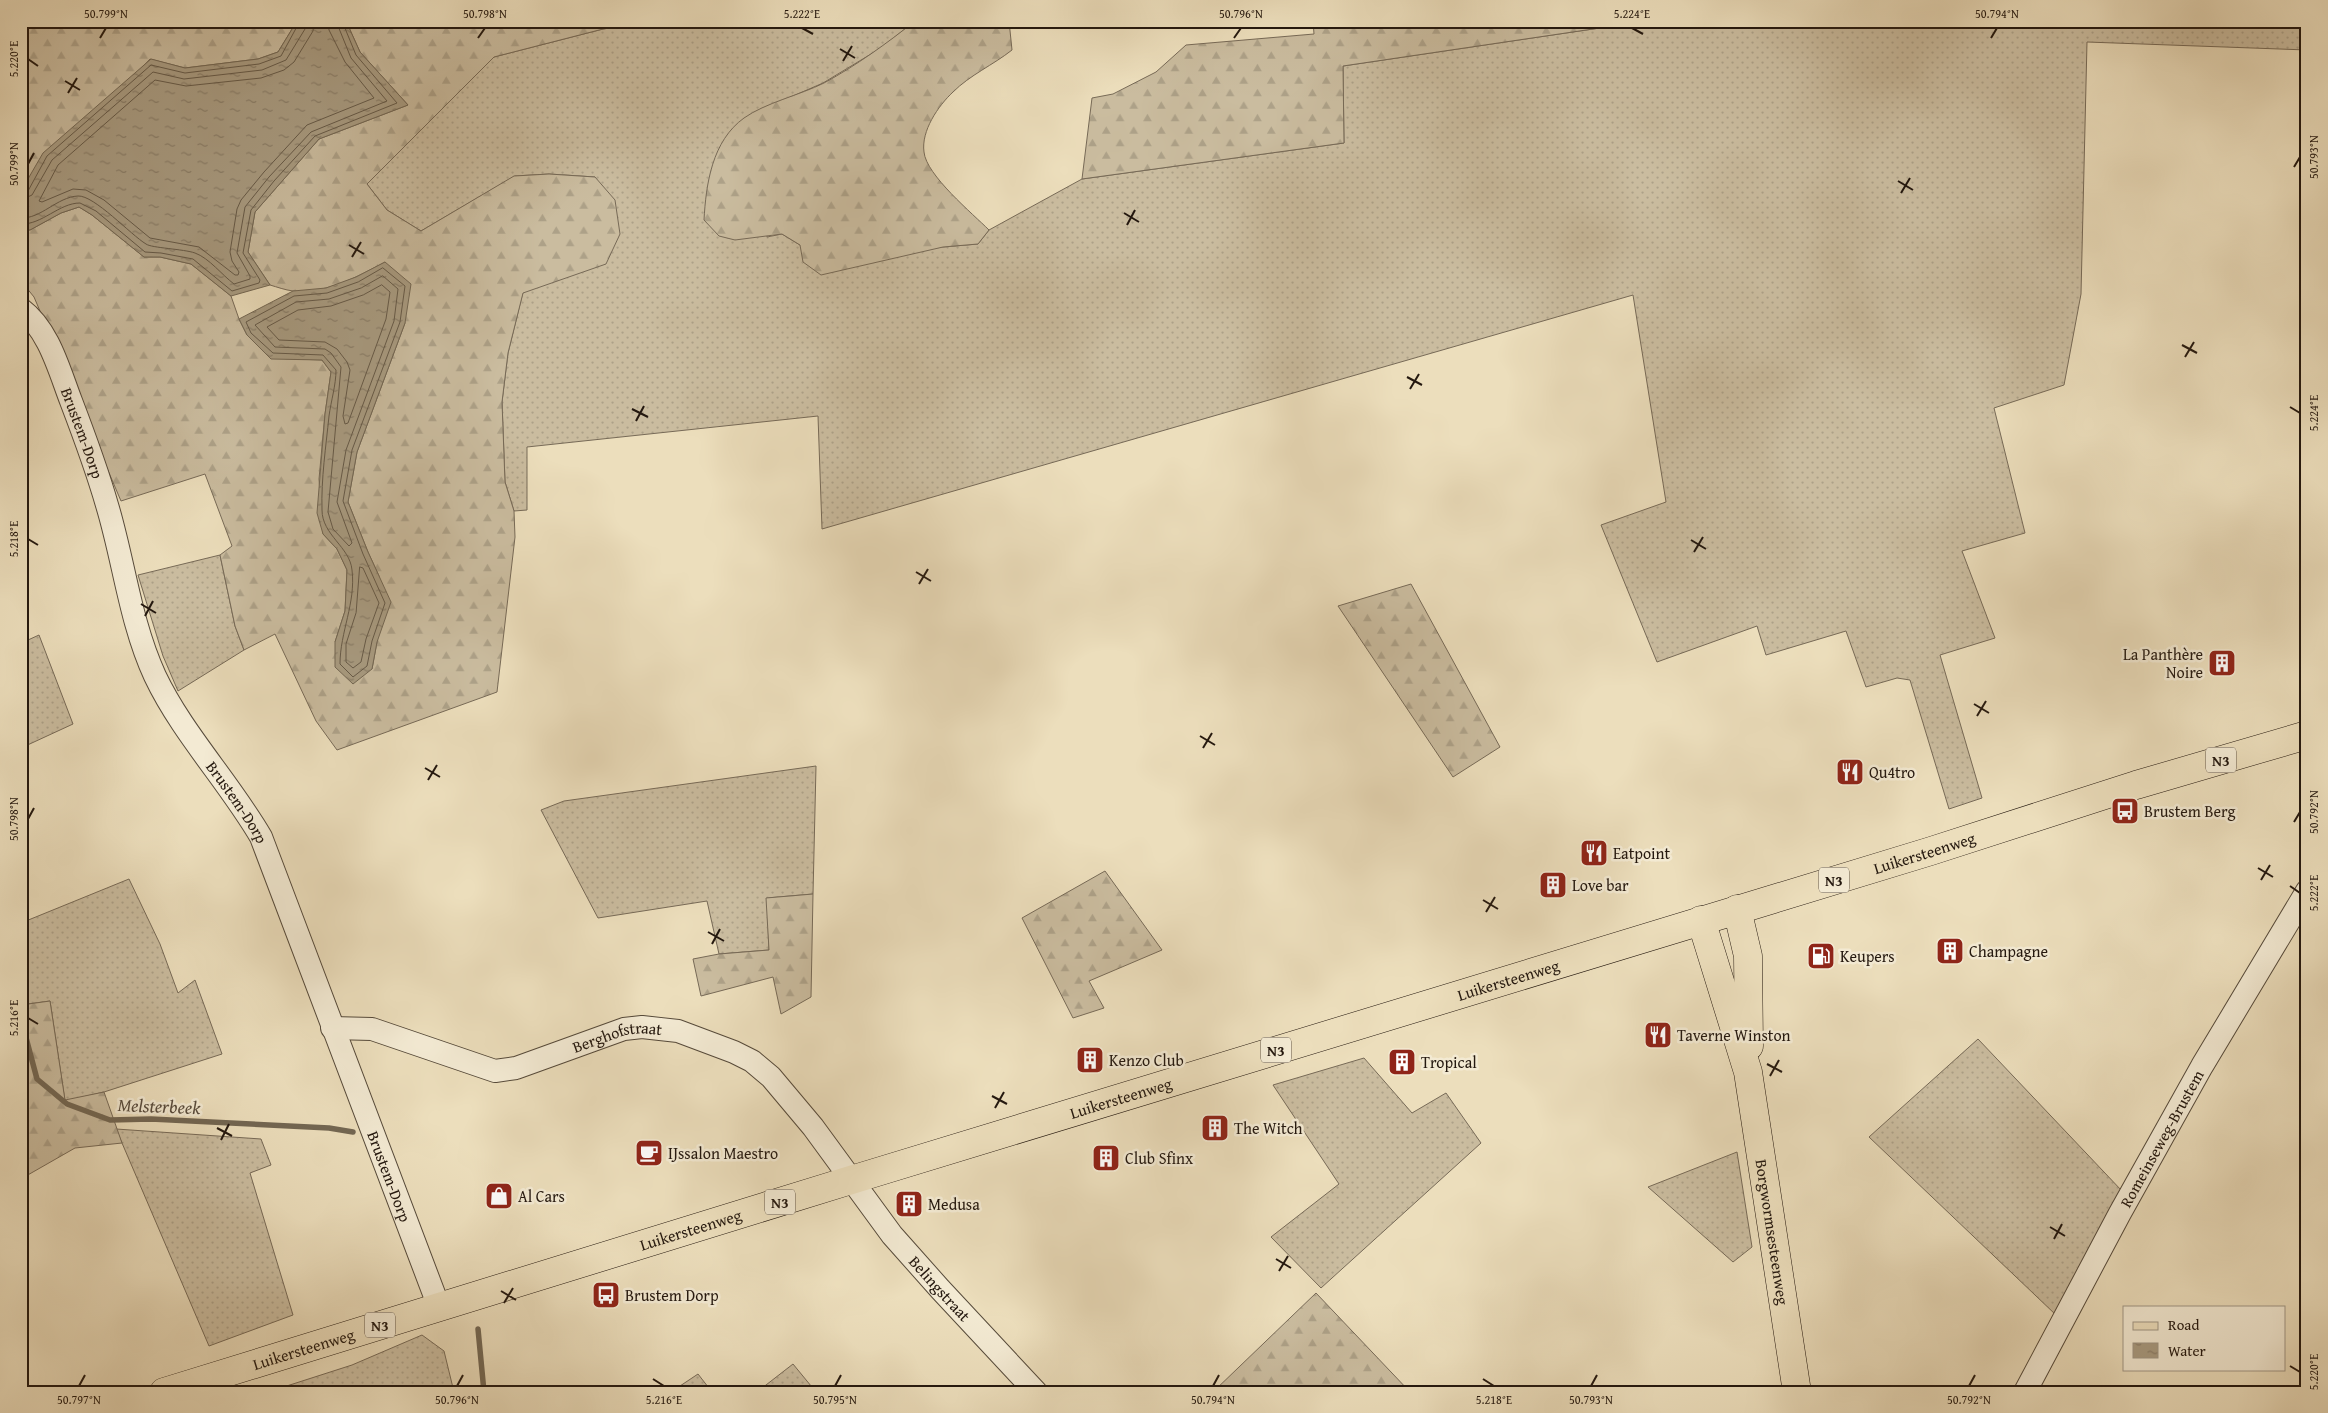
<svg xmlns="http://www.w3.org/2000/svg" width="2328" height="1413" font-family="'Gentium Book Plus',serif">
<style>
.grass{fill:url(#grass-dots);stroke:#776a57}
.forest{fill:url(#forest-firs);stroke:#776a57}
.water{fill:url(#water-ripples);stroke:#736753}
.lines{fill:none;stroke-linecap:round;stroke-linejoin:round}
.shore{stroke:#665a48;stroke-width:1}
.stream{stroke:#736753;stroke-width:5.5}
.minor-casing{stroke:#564a3a;stroke-width:24}
.major-casing{stroke:#24180f;stroke-width:29}
.minor{stroke:#f3ead3;stroke-width:22}
.major{stroke:#ecdebc;stroke-width:28}
.ticks{fill:none;stroke:#24180f;stroke-width:2}
.labels{text-anchor:middle;dominant-baseline:central;stroke-width:5;stroke-linejoin:round;paint-order:stroke}
.shield{fill:#f3ead3;stroke:#62574a;stroke-width:1}
.shield-label{font-size:15px;font-weight:bold;fill:#24180f}
.street-label{font-size:16px;fill:#24180f;stroke:#f3ead3}
.poi-label{font-size:16px;fill:#24180f;stroke:#f3ead3;text-anchor:start}
.water-label{font-size:18px;font-style:italic;fill:#594c3d;stroke:#f3ead3}
.neatline{fill:none;stroke:#24180f;stroke-width:2}
.ticks-label{font-size:12px;text-anchor:middle;fill:#24180f}
</style>
<defs>
<pattern id="grass-dots" width="8" height="8" patternUnits="userSpaceOnUse" patternTransform="scale(1.25)"><rect width="8" height="8" fill="#cabc9f"/><path d="M2 2h.1M6 6h.1" fill="none" stroke="#ada188" stroke-width="1.8" stroke-linecap="round"/></pattern>
<pattern id="forest-firs" width="22" height="20" patternUnits="userSpaceOnUse" patternTransform="scale(1.25)"><rect width="22" height="20" fill="#cabc9f"/><path d="M5 1l3.5 6h-7zM16 11l3.5 6h-7z" fill="#ada188"/></pattern>
<pattern id="water-ripples" width="26" height="14" patternUnits="userSpaceOnUse" patternTransform="scale(1.25)"><rect width="26" height="14" fill="#a89b81"/><path d="M2 4q2-2 4 0t4 0M15 11q2-2 4 0t4 0" fill="none" stroke="#897d68"/></pattern>
</defs>
<rect width="100%" height="100%" fill="#ecdebc"/>
<filter id="stains"><feTurbulence type="fractalNoise" baseFrequency=".004" numOctaves="4"/><feColorMatrix values="0 0 0 0 .2 0 0 0 0 .09 0 0 0 0 .02 0 0 0 .5 -.17"/></filter>
<radialGradient id="worn" r=".72"><stop offset=".6" stop-color="#630" stop-opacity="0"/><stop offset="1" stop-color="#630" stop-opacity=".3"/></radialGradient>
<!-- grass -->
<path class="grass" d="M653,21H915L881,48L823,83L770,106L767,237L782,234L800,245L943,247L978,244L989,230L1082,179L1344,143L1343,66L1647,21H2307V50L2087,42L2081,294L2064,385L1994,408L2025,533L1962,551L1995,638L1940,655L1982,798L1949,809L1910,680L1897,678L1866,687L1846,631L1766,655L1757,626L1657,662L1601,525L1666,502L1633,295L822,529L818,416L527,447V510L514,511L505,482L502,402L508,353L523,292L595,177L549,174L515,176L421,231L387,210L367,184L494,57L603,29Z
M220,555L235,626L244,650L178,691L163,656L138,575Z
M21,625L28,640L39,635L73,724L21,748Z
M816,766L813,894L767,898L769,950L719,954L707,901L598,918L541,810L564,801Z
M129,879L160,944L178,993L195,980L222,1054L104,1092L65,1101L50,1001L21,1005V923Z
M1978,1039L2122,1191L2056,1315L1869,1137Z
M1364,1058L1412,1113L1446,1093L1481,1143L1321,1288L1271,1237L1339,1184L1273,1085Z
M116,1129L261,1139L271,1165L250,1173L293,1315L209,1346Z
M1737,1152L1752,1247L1733,1262L1648,1187Z
M422,1335L444,1351L454,1392H268L352,1365Z
M793,1364L816,1392H757Z
M698,1374L712,1392H671Z"/>
<!-- forest -->
<path class="forest" d="M21,21H297L278,52L258,59L185,68L150,59L21,191Z
M346,21H653L603,29L494,57L367,184L387,210L421,231L514,176L549,174L595,177L615,200L620,234L606,264L523,293L508,353L502,402L505,482L514,511L515,537L497,692L337,750L316,721L275,634L244,650L235,626L220,555L232,546L205,474L121,501L34,297L21,281V229L30,230L61,213L79,207L92,215L144,257H160L191,264L231,296L239,319L247,335L271,358L322,360L331,372L325,414L319,479L323,534L337,549L347,570L345,611L335,642L372,669L377,642L379,576L368,552L348,502L357,452L405,323L385,262C357,277 326,294 293,291C285,290 277,287 270,285L248,252L255,212L319,139L408,105L360,52Z
M915,21H1009L1012,50C993,65 970,75 953,92C938,106 921,131 924,152C926,175 973,214 989,230L978,244L943,247L821,275L803,262L800,245L782,234L735,240L719,236L704,220C706,184 712,141 744,118C765,103 800,95 824,83C857,65 886,44 915,21Z
M1313,21H1647L1343,66L1344,143L1082,179L1092,98L1113,94L1156,72L1186,45L1314,34Z
M1411,584L1500,747L1453,777L1338,606Z
M1105,871L1162,950L1089,981L1104,1008L1073,1018L1022,918Z
M813,894L811,997L781,1014L773,977L701,996L693,959L719,954L769,950L766,898Z
M50,1001L65,1100L104,1092L122,1143L75,1148L26,1176L21,1170V1136L26,1132L21,1126V1099L28,1093L21,1068V1005Z
M1316,1293L1410,1392H1213Z"/>
<!-- water -->
<path class="water" d="M297,21H346L360,52L408,105L319,139L255,212L248,252L270,285L231,296L191,264L160,257H144L92,215L79,207L61,213L30,230L21,229V191L43,153L151,59L185,68L258,59L278,52Z
M385,262L411,284L405,323L357,452L348,502L368,552L391,602L377,642L372,669L353,684L335,667V642L345,611L347,570L337,549L323,534L317,513L325,414L331,372L322,360L271,359L247,335L239,319L293,291L326,288L356,277Z"/>
<g class="lines">
<!-- shore -->
<path class="shore" d="M314,21L313,31L294,62L284,70L261,78L186,86L155,80L58,165L39,201L42,202L73,189L86,190L104,200L150,238L199,247L235,275H238L239,272L232,261L230,252L237,209L241,200L264,172L307,125L374,98L345,62L329,30L328,21
M21,193L28,191L47,156L151,65L185,73L259,64L281,56L300,21
M21,200L32,195L52,160L153,72L184,79L262,70L286,60L305,29L307,21
M21,218C41,219 57,197 78,196C94,195 131,235 146,244C151,248 184,249 195,253C209,258 222,275 234,284L250,279V276L237,253L245,207L269,177L311,132L387,101L351,58L336,21
M21,224C42,225 59,203 80,203L96,211L145,252L161,253L193,259L232,291L259,283L260,280L243,253L251,210L274,181L315,136L397,103L356,55L342,21
M383,268L405,286L400,322L352,450L343,501L363,554L385,603L372,641L367,666L353,677L340,664C340,632 356,603 352,570C350,547 322,535 322,510C321,479 326,446 329,416C331,401 336,385 336,370L323,355L273,353L251,333L246,322L294,296L327,293L358,282Z
M383,276L398,289L394,321L346,450L337,502L352,543L349,546L333,529L328,512L341,367L331,353L325,349L275,347L255,325L296,302L329,299L361,288Z
M382,285L390,292L386,319L348,423L345,424L343,416L350,370L347,362L337,349L325,342L279,340L267,327L298,310L331,306L363,295Z
M360,567L363,568L379,603L366,639L361,662L353,668L346,662V644L356,613Z"/>
<!-- stream -->
<path class="stream" d="M21,1019L37,1079L67,1104L110,1120L151,1119L329,1128L353,1132
M478,1329L484,1392"/>
<defs>
<g id="minor">
<path id="s1" d="M21,309C49,330 59,370 71,401C84,435 97,470 107,505C124,561 130,622 155,676C182,733 229,782 261,837L439,1307"/>
<path id="s2" d="M332,1028L372,1029L495,1071L516,1068L624,1029L642,1027L678,1031L734,1052L752,1061L771,1077L813,1127L892,1235L940,1289L1036,1392"/>
<path id="s3" d="M2025,1392L2120,1213L2202,1066L2307,891"/>
</g>
<g id="major">
<path d="M1737,909L1748,956L1749,1046"/>
<path id="s4" d="M1701,920L1748,1072L1797,1392"/>
<path id="s5" d="M164,1392L851,1180L1931,851L2136,785L2307,735"/>
</g>
</defs>
<!-- minor casing -->
<use href="#minor" class="minor-casing"/>
<!-- major casing -->
<use href="#major" class="major-casing"/>
<!-- minor -->
<use href="#minor" class="minor"/>
<!-- major -->
<use href="#major" class="major"/>
</g>
<!-- ticks -->
<path class="ticks" d="M802,28L813,34M1632,28L1643,34M100,38L106,28M478,38L485,28M1234,38L1241,28M1991,38L1997,28M840,49L855,58M28,59L38,66M843,61L852,46M65,81L80,90M68,93L77,78M28,164L34,153M2294,167L2300,157M1898,181L1913,190M1901,193L1910,178M1124,213L1139,222M1127,225L1135,210M349,245L364,254M352,257L361,242M2182,345L2197,353M2185,357L2194,342M1407,377L1422,385M1410,389L1419,374M2290,407L2300,413M632,409L648,417M636,421L644,406M28,539L38,545M1691,540L1706,549M1694,552L1703,537M916,572L931,581M919,584L928,569M141,604L156,613M145,616L153,601M1974,704L1989,713M1977,716L1986,701M1200,736L1215,745M1203,748L1212,733M425,768L440,777M428,780L437,765M28,819L34,808M2294,822L2300,812M2258,868L2273,877M2261,880L2270,865M2290,886L2300,893M1483,900L1498,909M1486,912L1495,897M708,932L724,941M712,944L720,929M28,1018L38,1024M1767,1064L1782,1072M1770,1076L1779,1060M992,1096L1007,1104M995,1108L1004,1092M217,1128L232,1136M221,1140L229,1124M2050,1227L2065,1236M2054,1239L2062,1224M1276,1259L1291,1268M1279,1271L1288,1256M501,1291L516,1300M504,1303L513,1288M2290,1366L2300,1372M653,1379L664,1386M1483,1379L1494,1386M79,1386L85,1375M457,1386L463,1375M835,1386L841,1375M1213,1386L1219,1375M1591,1386L1597,1375M1969,1386L1975,1375"/>
<!-- icons -->
<defs>
<symbol id="building-square" viewBox="-11 -11 22 22"><rect x="-9" y="-9" width="18" height="18" rx="4" fill="#8f2418" stroke="#f3ead3"/><path d="M-4-6H4V6H1V3H-1V6H-4ZM-2.5-4.3h1.7v1.8h-1.7ZM.8-4.3h1.7v1.8H.8ZM-2.5-1h1.7V.8h-1.7ZM.8-1h1.7V.8H.8Z" fill="#fff"/></symbol>
<symbol id="restaurant-square" viewBox="-11 -11 22 22"><rect x="-9" y="-9" width="18" height="18" rx="4" fill="#8f2418" stroke="#f3ead3"/><path d="M-5-6h1v4h1v-4h1v4h1v-4h1v5L-1.5 .5V6h-2V.5L-5-1ZM5-6V6H3V1.5H1.5Q1.5-4 5-6Z" fill="#fff"/></symbol>
<symbol id="bus-square" viewBox="-11 -11 22 22"><rect x="-9" y="-9" width="18" height="18" rx="4" fill="#8f2418" stroke="#f3ead3"/><path d="M-5-6H5V4H4V6H2V4H-2V6H-4V4H-5ZM-3.5-4V0h7V-4ZM-3.5 1.2v1.5H-2V1.2ZM2 1.2v1.5H3.5V1.2Z" fill="#fff"/></symbol>
<symbol id="fuel-square" viewBox="-11 -11 22 22"><rect x="-9" y="-9" width="18" height="18" rx="4" fill="#8f2418" stroke="#f3ead3"/><path d="M-5.5-6h7V0h2V4h1.3V-2.5L3-4.5l.8-.8L6-3V5H2.5V1h-1V6h-7ZM-4.2-4.7v3.2H.2V-4.7Z" fill="#fff"/></symbol>
<symbol id="cafe-square" viewBox="-11 -11 22 22"><rect x="-9" y="-9" width="18" height="18" rx="4" fill="#8f2418" stroke="#f3ead3"/><path d="M-5.5-4.5H6V0H3Q3 3.5 0 3.5H-2.5Q-5.5 3.5-5.5 0ZM3-3.2v2h1.7v-2ZM-6 4.5H4V6H-6Z" fill="#fff"/></symbol>
<symbol id="shop-square" viewBox="-11 -11 22 22"><rect x="-9" y="-9" width="18" height="18" rx="4" fill="#8f2418" stroke="#f3ead3"/><path d="M-5-2.5h2.3a2.7 3.5 0 0 1 5.4 0H5L5.5 6h-11ZM-1.5-2.5h3a1.5 2.3 0 0 0-3 0Z" fill="#fff"/></symbol>
</defs>
<g fill-rule="evenodd">
<use href="#building-square" x="2206" y="647" width="32" height="32"/>
<use href="#restaurant-square" x="1834" y="756" width="32" height="32"/>
<use href="#bus-square" x="2109" y="795" width="32" height="32"/>
<use href="#restaurant-square" x="1578" y="837" width="32" height="32"/>
<use href="#building-square" x="1537" y="869" width="32" height="32"/>
<use href="#building-square" x="1934" y="935" width="32" height="32"/>
<use href="#fuel-square" x="1805" y="940" width="32" height="32"/>
<use href="#restaurant-square" x="1642" y="1019" width="32" height="32"/>
<use href="#building-square" x="1074" y="1044" width="32" height="32"/>
<use href="#building-square" x="1386" y="1046" width="32" height="32"/>
<use href="#building-square" x="1199" y="1112" width="32" height="32"/>
<use href="#cafe-square" x="633" y="1137" width="32" height="32"/>
<use href="#building-square" x="1090" y="1142" width="32" height="32"/>
<use href="#shop-square" x="483" y="1180" width="32" height="32"/>
<use href="#building-square" x="893" y="1188" width="32" height="32"/>
<use href="#bus-square" x="590" y="1279" width="32" height="32"/>
</g>
<g class="labels">
<!-- shield labels -->
<g class="shield">
<rect x="2206" y="747.5" width="30" height="25" rx="4"/>
<rect x="1819" y="867.5" width="30" height="25" rx="4"/>
<rect x="1261" y="1037.5" width="30" height="25" rx="4"/>
<rect x="765" y="1189.5" width="30" height="25" rx="4"/>
<rect x="365" y="1312.5" width="30" height="25" rx="4"/>
</g>
<g class="shield-label">
<text x="2221" y="760">N3</text>
<text x="1834" y="880">N3</text>
<text x="1276" y="1050">N3</text>
<text x="780" y="1202">N3</text>
<text x="380" y="1325">N3</text>
</g>
<!-- street labels -->
<g class="street-label">
<text stroke="none"><textPath href="#s1" startOffset="140">Brustem-Dorp</textPath></text>
<text stroke="none"><textPath href="#s1" startOffset="545">Brustem-Dorp</textPath></text>
<text stroke="none"><textPath href="#s5" startOffset="1841">Luikersteenweg</textPath></text>
<text stroke="none"><textPath href="#s5" startOffset="1406">Luikersteenweg</textPath></text>
<text stroke="none"><textPath href="#s2" startOffset="298">Berghofstraat</textPath></text>
<text stroke="none"><textPath href="#s5" startOffset="1001">Luikersteenweg</textPath></text>
<text stroke="none"><textPath href="#s3" startOffset="288">Romeinseweg-Brustem</textPath></text>
<text stroke="none"><textPath href="#s1" startOffset="950">Brustem-Dorp</textPath></text>
<text stroke="none"><textPath href="#s5" startOffset="551">Luikersteenweg</textPath></text>
<text stroke="none"><textPath href="#s4" startOffset="321">Borgwormsesteenweg</textPath></text>
<text stroke="none"><textPath href="#s2" startOffset="736">Belingstraat</textPath></text>
<text stroke="none"><textPath href="#s5" startOffset="146">Luikersteenweg</textPath></text>
</g>
<!-- poi labels -->
<g class="poi-label">
<text x="2203" y="654" text-anchor="end">La Panthère<tspan x="2203" dy="18">Noire</tspan></text>
<text x="1869" y="772">Qu4tro</text>
<text x="2144" y="811">Brustem Berg</text>
<text x="1613" y="853">Eatpoint</text>
<text x="1572" y="885">Love bar</text>
<text x="1969" y="951">Champagne</text>
<text x="1840" y="956">Keupers</text>
<text x="1677" y="1035">Taverne Winston</text>
<text x="1109" y="1060">Kenzo Club</text>
<text x="1421" y="1062">Tropical</text>
<text x="1234" y="1128">The Witch</text>
<text x="668" y="1153">IJssalon Maestro</text>
<text x="1125" y="1158">Club Sfinx</text>
<text x="518" y="1196">Al Cars</text>
<text x="928" y="1204">Medusa</text>
<text x="625" y="1295">Brustem Dorp</text>
</g>
<!-- water labels -->
<g class="water-label">
<text transform="translate(159 1106) rotate(2)">Melsterbeek</text>
</g>
</g>
<!-- margin -->
<rect width="2328" height="1413" fill="none" stroke="#ecdebc" stroke-width="55"/>
<!-- legend -->
<rect x="2123" y="1306" width="162" height="65" fill="#f3ead3" stroke="#a09685"/>
<rect x="2133" y="1322" width="25" height="8" fill="#ecdebc" stroke="#a09685"/>
<text x="2168" y="1330" font-size="15" fill="#24180f">Road</text>
<rect x="2133" y="1343" width="25" height="15" fill="url(#water-ripples)" stroke="#a09685"/>
<text x="2168" y="1356" font-size="15" fill="#24180f">Water</text>
<rect x="28" y="28" width="2272" height="1358" class="neatline"/>
<g class="ticks-label">
<text x="106" y="18">50.799°N</text>
<text x="485" y="18">50.798°N</text>
<text x="802" y="18">5.222°E</text>
<text x="1241" y="18">50.796°N</text>
<text x="1632" y="18">5.224°E</text>
<text x="1997" y="18">50.794°N</text>
<text transform="translate(14 59) rotate(-90)" y="4">5.220°E</text>
<text transform="translate(2314 157) rotate(-90)" y="4">50.793°N</text>
<text transform="translate(14 164) rotate(-90)" y="4">50.799°N</text>
<text transform="translate(2314 413) rotate(-90)" y="4">5.224°E</text>
<text transform="translate(14 539) rotate(-90)" y="4">5.218°E</text>
<text transform="translate(2314 812) rotate(-90)" y="4">50.792°N</text>
<text transform="translate(14 819) rotate(-90)" y="4">50.798°N</text>
<text transform="translate(2314 893) rotate(-90)" y="4">5.222°E</text>
<text transform="translate(14 1018) rotate(-90)" y="4">5.216°E</text>
<text transform="translate(2314 1372) rotate(-90)" y="4">5.220°E</text>
<text x="79" y="1404">50.797°N</text>
<text x="457" y="1404">50.796°N</text>
<text x="664" y="1404">5.216°E</text>
<text x="835" y="1404">50.795°N</text>
<text x="1213" y="1404">50.794°N</text>
<text x="1494" y="1404">5.218°E</text>
<text x="1591" y="1404">50.793°N</text>
<text x="1969" y="1404">50.792°N</text>
</g>
<rect width="100%" height="100%" filter="url(#stains)"/>
<rect width="100%" height="100%" fill="url(#worn)"/>
</svg>
